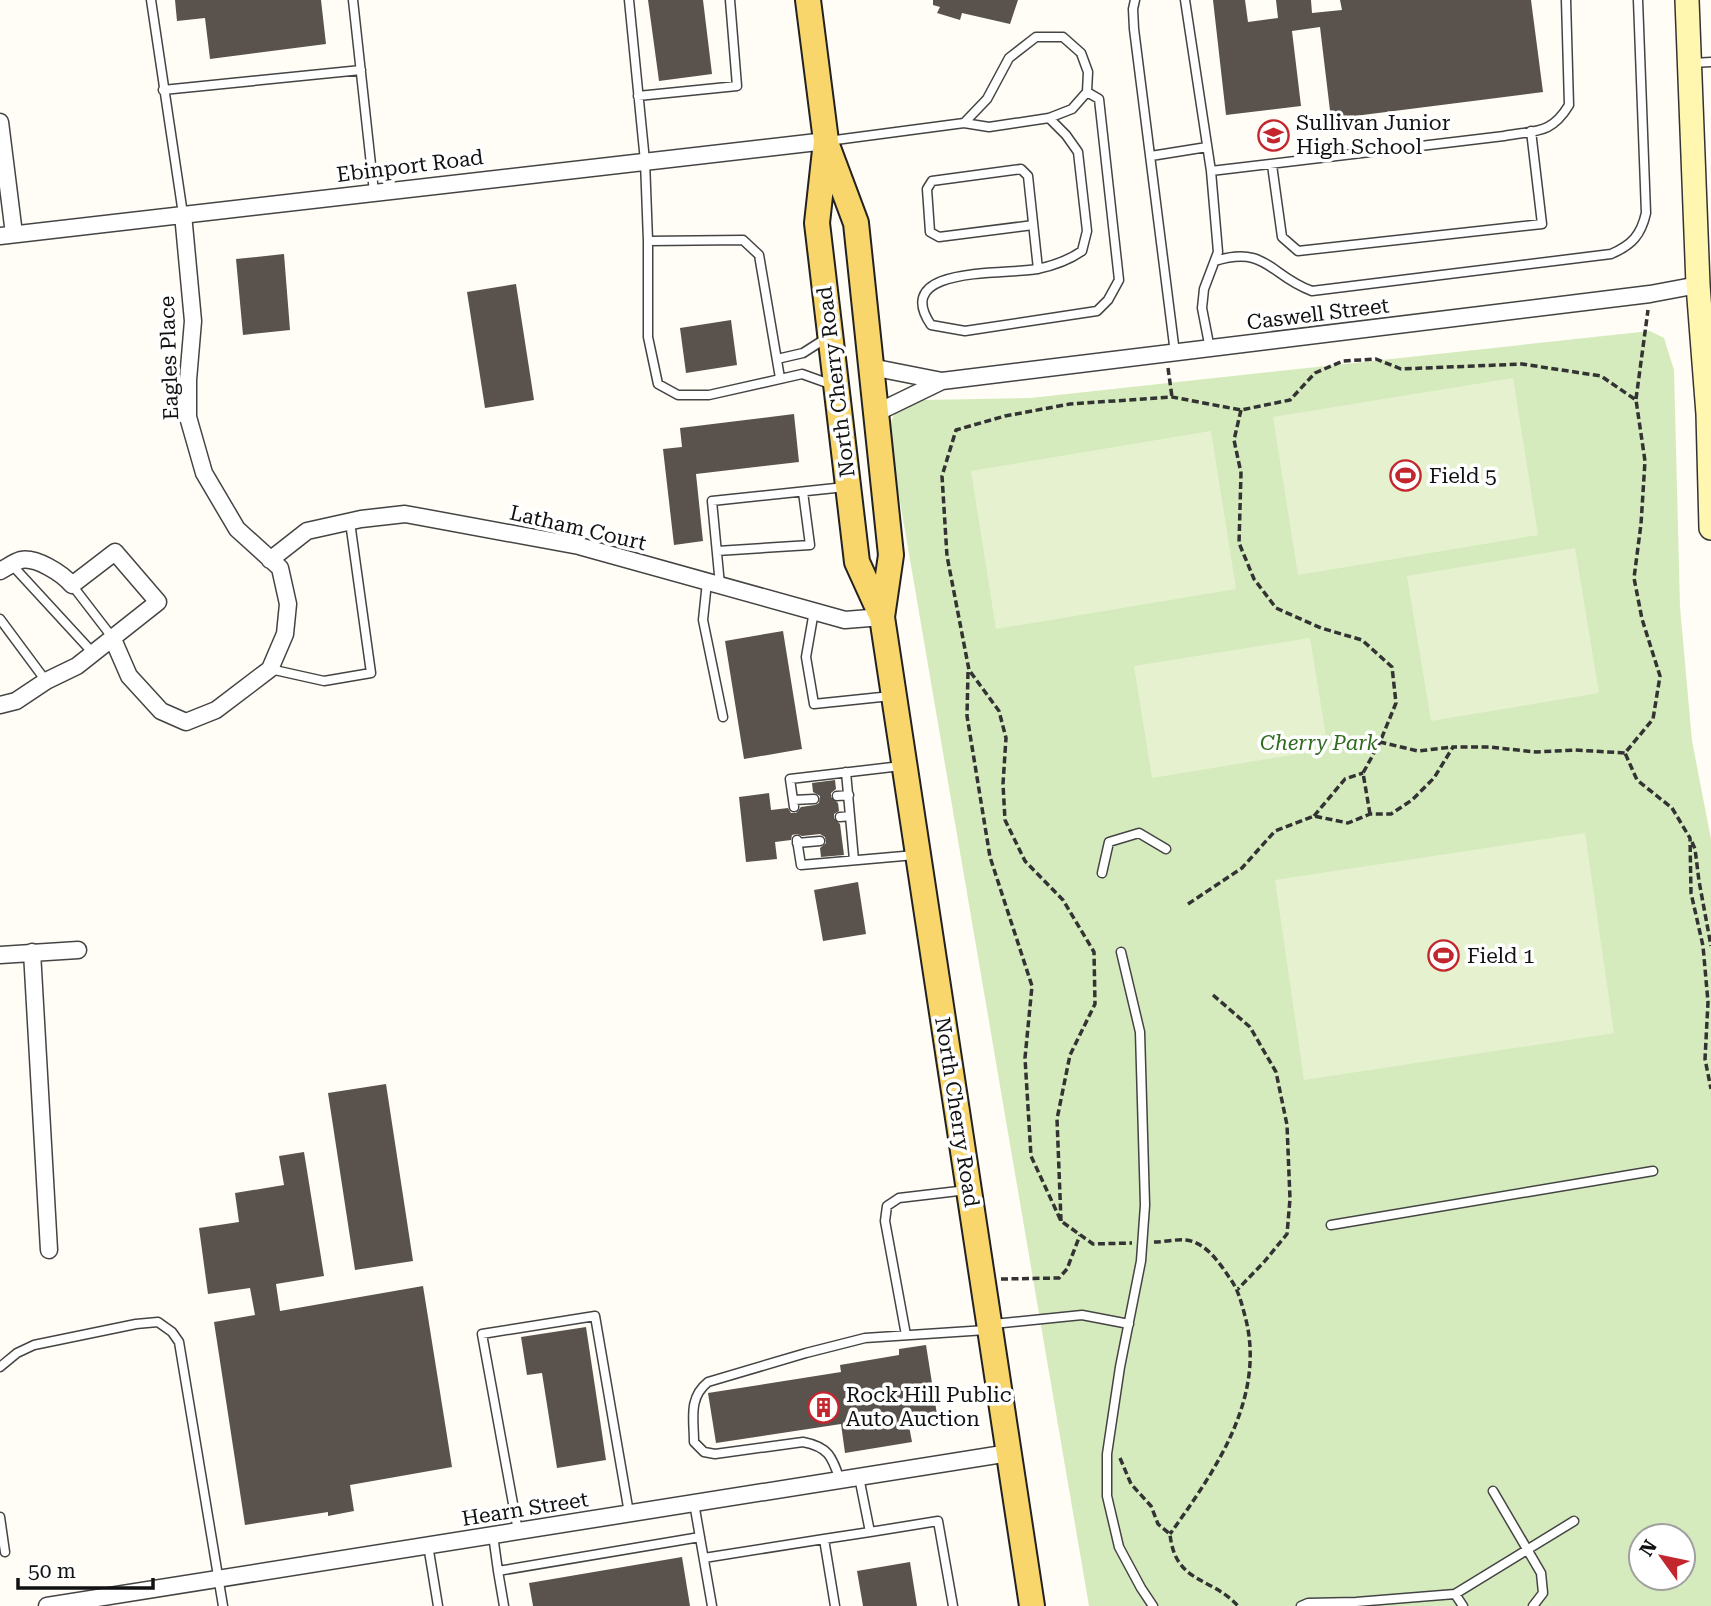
<svg xmlns="http://www.w3.org/2000/svg" width="1711" height="1606" font-family="'Roboto Serif',serif">
<style>
.green{fill:#d5ebbd;fill-rule:evenodd}
.pitch{fill:#e6f2cf}
.building{fill:#5a524d}
.lines{fill:none;stroke-linecap:round;stroke-linejoin:round}
.lane-casing{stroke:#444;stroke-width:11}
.street-casing{stroke:#444;stroke-width:19}
.secondary-casing{stroke:#333;stroke-width:26}
.primary-casing{stroke:#222;stroke-width:28}
.path{stroke:#333;stroke-width:3.5;stroke-dasharray:7 3.5;stroke-linecap:butt}
.lane{stroke:#fff;stroke-width:8}
.street{stroke:#fff;stroke-width:16}
.secondary{stroke:#fff6b0;stroke-width:23}
.primary{stroke:#f9d66b;stroke-width:24}
.labels{text-anchor:middle;dominant-baseline:central;stroke-width:7;stroke-linejoin:round;paint-order:stroke}
.poi-label{font-size:21px;fill:#111;stroke:#fff;text-anchor:start}
.street-label{font-size:21px;fill:#111;stroke:#fff}
.park-label{font-size:21px;font-style:italic;fill:#2f6b1f;stroke:#fff}
</style>
<rect width="100%" height="100%" fill="#fffdf5"/>
<!-- green -->
<path class="green" d="M1650,331L1664,338L1674,370L1680,607L1692,741L1711,839V1606H1089L889,437V426L895,413L924,400L1030,398ZM1641,1536H1683V1578H1641Z"/>
<!-- pitch -->
<path class="pitch" d="M1513,378L1538,535L1298,575L1273,417Z
M1211,431L1236,589L996,629L971,471Z
M1575,548L1599,693L1431,721L1407,576Z
M1310,638L1328,749L1152,778L1134,666Z
M1585,833L1614,1033L1304,1080L1275,880Z"/>
<!-- building -->
<path class="building" d="M175,0H321L326,44L210,59L205,18L177,21Z
M648,0H703L712,74L659,81Z
M933,0H1018L1010,24L962,13L960,20L937,13L940,7L933,5Z
M1213,0H1245L1248,22L1278,18L1276,0H1311L1312,13L1342,10L1340,0H1531L1543,92L1331,119L1320,27L1292,31L1301,106L1226,115Z
M284,254L290,330L243,335L236,259Z
M516,284L534,400L485,408L467,292Z
M731,320L737,365L686,373L680,328Z
M794,414L799,462L696,474L703,541L674,545L663,449L682,447L680,428Z
M783,631L802,749L744,759L725,641Z
M835,780L836,789L831,793V797L838,803L839,811L834,814V818L840,824L844,855L821,857L820,848L826,843L825,837L820,834L802,836L797,834L792,835L791,840L775,842L777,859L746,862L739,797L769,793L771,810L788,808L791,813H796L801,807L815,805L819,803L820,796L813,792L812,783Z
M858,882L866,934L823,941L814,890Z
M386,1084L413,1261L355,1270L328,1093Z
M304,1152L324,1276L276,1284L280,1311L423,1286L452,1467L350,1485L354,1511L328,1516V1512L245,1525L214,1322L255,1315L250,1288L208,1294L199,1228L239,1222L235,1193L284,1185L279,1156Z
M586,1327L606,1460L557,1468L542,1373L527,1375L521,1337Z
M926,1345L938,1421L909,1426L912,1442L845,1453L841,1424L716,1443L708,1393L841,1372L840,1365L899,1355V1349Z
M682,1557L690,1606H533L529,1583Z
M910,1562L917,1606H863L857,1571Z"/>
<g class="lines">
<defs>
<path id="lane" d="M151,0L183,214
M353,0L374,192
M629,0L645,161L648,241L743,240L759,255L780,378
M1135,0L1133,9L1134,29L1175,353
M1185,0L1211,171L1218,252L1204,289L1202,308L1210,349
M1692,63L1711,62
M163,90L361,70
M638,96L737,86L730,0
M1049,118L1066,135L1078,152L1087,231L1082,251C1069,260 1052,266 1037,269C1006,275 890,265 931,325L965,331L1097,311L1108,300L1119,280L1099,99L1087,92
M828,141L964,123L987,99L1009,58L1036,37H1063L1081,53L1088,72L1087,92L1072,109L1049,118L989,127L964,123
M1151,156L1207,147
M1272,165L1282,237L1298,251L1542,224L1531,131
M1211,171L1504,136C1535,130 1551,135 1569,105L1566,0
M1033,225L939,237L930,232L927,189L932,181L1021,169L1028,176L1038,269
M648,241V337L658,384L678,395H709L802,374L830,384
M1215,261C1267,245 1270,276 1312,291L1611,254C1632,245 1641,235 1646,213L1638,0
M777,359L803,353L828,337
M717,551L810,545L803,492
M12,565L93,653
M707,582L703,620L723,717
M72,585L112,637
M720,585L712,501L845,487
M814,611L806,657L814,704L891,696
M0,619L46,681
M270,669L324,681L371,673L350,522
M846,772L854,860
M837,796L849,795
M793,800L814,799
M794,807L790,779L901,766
M840,817L850,816
M797,840L801,865L915,855
M797,843L820,841
M1102,873L1109,842L1139,833L1166,849
M1121,952L1140,1032L1145,1205L1141,1261L1120,1367L1107,1454V1496L1119,1547L1141,1588L1153,1606
M1331,1225L1653,1171
M993,1324L1082,1315L1129,1324
M906,1335L885,1221L887,1206L899,1198L967,1190
M0,1367L17,1353L34,1345L136,1324L158,1322L172,1332L179,1342L223,1606
M859,1477L870,1532L938,1521L953,1606
M840,1480C832,1457 829,1447 803,1442L715,1454L704,1452L694,1442C694,1419 688,1398 708,1382L806,1353L865,1338L986,1330
M1493,1491L1541,1573L1543,1593L1533,1606
M694,1503L712,1606
M0,1517L5,1552
M518,1531L482,1334L595,1316L629,1513
M493,1535L498,1571
M824,1539L870,1532
M428,1545L438,1606
M704,1558L824,1539L835,1606
M1455,1594L1463,1606
M504,1606L498,1571L700,1537
M1301,1606L1308,1603L1356,1602L1455,1594L1574,1521"/>
<path id="street" d="M0,122L14,234
M0,236L826,141
M871,367L942,381L1650,294L1698,285
M876,413L942,381
M270,560L307,531L361,519L405,514L579,546L845,620L882,617
M0,571C6,568 14,562 21,560C36,557 62,573 72,585L115,552L158,602L77,666L46,681L16,701L0,705
M112,637L129,676L161,711L186,722L216,710L270,669L285,634L288,604L280,568L237,529L204,473L188,417V380L193,321L183,214
M32,952L49,1250
M0,955L78,950
M47,1606L1009,1453"/>
<path id="secondary" d="M1687,0L1698,285L1708,414L1711,528"/>
<path id="primary" d="M808,0L826,141L817,223L857,562L882,617L1032,1606
M828,148L856,223L891,555L882,617"/>
</defs>
<!-- lane casing -->
<use href="#lane" class="lane-casing"/>
<!-- street casing -->
<use href="#street" class="street-casing"/>
<!-- secondary casing -->
<use href="#secondary" class="secondary-casing"/>
<!-- primary casing -->
<use href="#primary" class="primary-casing"/>
<!-- path -->
<path class="path" d="M1168,368L1172,397
M1636,399L1648,310
M1241,410L1234,440L1241,473L1239,543L1254,579L1276,608L1321,628L1362,640L1392,667L1396,703L1380,742L1418,751L1453,747
M968,672L967,716L990,857L1032,986L1025,1058L1031,1156L1061,1221L1093,1244L1132,1243
M1370,814L1363,773L1380,742
M1314,816L1345,779L1363,773
M1692,842L1695,849L1699,881L1711,946
M1188,904L1242,868L1275,831L1314,816L1348,823L1370,814H1391L1412,800L1434,778L1453,747H1489L1536,752L1575,750L1625,753
M1213,995L1250,1027L1276,1072L1287,1125L1290,1199L1287,1234L1264,1262L1238,1289
M1061,1221L1057,1119L1070,1055L1095,1004L1094,952L1063,900L1025,861L1005,820L1003,784L1006,738L999,711L969,670L947,556L942,476L956,430L1005,416L1070,404L1172,397L1241,410L1290,400L1315,373L1343,361L1376,359L1401,369L1522,364L1601,376L1636,400L1645,461L1641,524L1634,578L1642,619L1660,676L1653,719L1625,753L1637,780L1672,808L1690,838L1691,893L1703,946L1708,1002L1705,1059L1711,1089
M1154,1242C1164,1242 1176,1239 1186,1240C1205,1242 1219,1262 1229,1277C1238,1289 1241,1301 1245,1316C1267,1397 1215,1471 1170,1534
M1001,1279L1059,1278L1067,1269L1080,1235
M1120,1458L1131,1484L1151,1506L1158,1524L1170,1534C1175,1584 1211,1576 1238,1606"/>
<!-- lane -->
<use href="#lane" class="lane"/>
<!-- street -->
<use href="#street" class="street"/>
<!-- secondary -->
<use href="#secondary" class="secondary"/>
<!-- primary -->
<use href="#primary" class="primary"/>
</g>
<!-- icons -->
<defs>
<symbol id="school-ring" viewBox="-11 -11 22 22"><circle r="9.5" fill="#fff" stroke="#c4262e" stroke-width="1.5"/><path d="M0-5L7-2L0 1L-7-2ZM-4 1L0 2.5L4 1V4Q0 6-4 4Z" fill="#c4262e"/></symbol>
<symbol id="stadium-ring" viewBox="-11 -11 22 22"><circle r="9.5" fill="#fff" stroke="#c4262e" stroke-width="1.5"/><path d="M0-5a6.5 5 0 1 0 0 10a6.5 5 0 1 0 0-10ZM-3.5-1.8h7v3.6h-7Z" fill="#c4262e"/></symbol>
<symbol id="building-ring" viewBox="-11 -11 22 22"><circle r="9.5" fill="#fff" stroke="#c4262e" stroke-width="1.5"/><path d="M-4-6H4V6H1V3H-1V6H-4ZM-2.5-4.3h1.7v1.8h-1.7ZM.8-4.3h1.7v1.8H.8ZM-2.5-1h1.7V.8h-1.7ZM.8-1h1.7V.8H.8Z" fill="#c4262e"/></symbol>
</defs>
<g fill-rule="evenodd">
<use href="#school-ring" x="1256" y="118" width="35" height="35"/>
<use href="#stadium-ring" x="1388" y="458" width="35" height="35"/>
<use href="#stadium-ring" x="1426" y="938" width="35" height="35"/>
<use href="#building-ring" x="806" y="1390" width="35" height="35"/>
</g>
<g class="labels">
<!-- poi labels -->
<g class="poi-label">
<text x="1296" y="123">Sullivan Junior<tspan x="1296" dy="24">High School</tspan></text>
<text x="1429" y="476">Field 5</text>
<text x="1467" y="956">Field 1</text>
<text x="846" y="1395">Rock Hill Public<tspan x="846" dy="24">Auto Auction</tspan></text>
</g>
<!-- street labels -->
<g class="street-label">
<text transform="translate(410 166) rotate(-7)">Ebinport Road</text>
<text transform="translate(1318 314) rotate(-7)">Caswell Street</text>
<text transform="translate(169 358) rotate(-92)">Eagles Place</text>
<text transform="translate(836 382) rotate(-97)">North Cherry Road</text>
<text transform="translate(578 528) rotate(13)">Latham Court</text>
<text transform="translate(957 1112) rotate(81)">North Cherry Road</text>
<text transform="translate(525 1509) rotate(-9)">Hearn Street</text>
</g>
<!-- park labels -->
<g class="park-label">
<text x="1319" y="743">Cherry Park</text>
</g>
</g>
<!-- north arrow -->
<g transform="translate(1662 1557) rotate(303)"><circle r="33" fill="#ffffff" stroke="#a0a0a0" stroke-width="2"/>
<path d="M0-5L12 26L0 18L-12 26Z" fill="#c4262e"/>
<text y="-10" font-size="19" font-weight="bold" text-anchor="middle" fill="#111111">N</text>
</g>
<!-- scale -->
<path d="M18 1578v10h135v-10" fill="none" stroke="#111111" stroke-width="3.5"/>
<text x="28" y="1578" font-size="21" fill="#111111" stroke="#ffffff" stroke-width="5" paint-order="stroke">50 m</text>
</svg>
